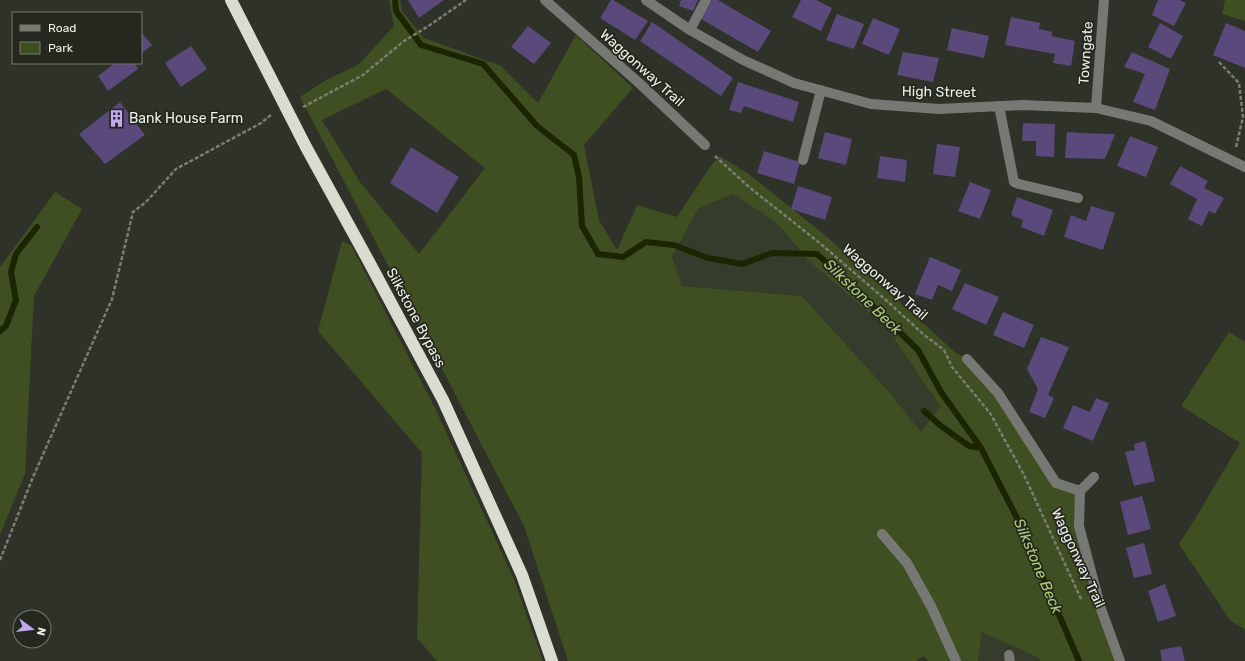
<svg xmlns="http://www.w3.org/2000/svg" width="1245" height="661" font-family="Rubik,sans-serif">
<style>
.built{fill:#363c2c}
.green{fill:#404f21;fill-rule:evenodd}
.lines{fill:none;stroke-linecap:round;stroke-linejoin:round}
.stream{stroke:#1b2600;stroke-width:6}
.building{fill:#5a497b}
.path{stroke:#797d74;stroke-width:2.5;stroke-dasharray:4 2;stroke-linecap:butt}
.minor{stroke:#767873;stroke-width:10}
.highway{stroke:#d8ddd0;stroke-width:12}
.labels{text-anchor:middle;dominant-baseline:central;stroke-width:3.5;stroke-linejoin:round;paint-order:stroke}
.street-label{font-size:14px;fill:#ecefe8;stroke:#25281e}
.poi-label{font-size:14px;fill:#ecefe8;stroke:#25281e;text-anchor:start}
.water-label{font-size:15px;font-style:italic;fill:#afcb79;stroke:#25281e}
</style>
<rect width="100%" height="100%" fill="#2e3228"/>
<!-- built -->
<path class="built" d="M733,194L777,223L807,259L887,328L940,406L921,432L890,393L802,296L682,286L672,257L698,209Z
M982,631L1039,658L1040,661H978Z"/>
<!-- green -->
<path class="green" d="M389,0H400L402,11L424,38L501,66L538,103L576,35L633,88L584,145L599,220L617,250L637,205L677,217L712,164L720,156L750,175L826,236L945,343L953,351L967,359L998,393L1056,483L1080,491L1079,526L1120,661H1040L1039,658L982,632L978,661H928L924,656L916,661H568L524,526L300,97L326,80L358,65L394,26ZM386,89L485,168L419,254L360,182L322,120ZM733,194L777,223L807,259L887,328L940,406L921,432L890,393L802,296L682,286L672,257L698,209Z
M1225,0H1245V21L1222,14Z
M55,192L82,209L34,296L25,474L0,535V267Z
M342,241L351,245L435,408L513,577L543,661H437L417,638L422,453L318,331Z
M1229,332L1245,342V630L1230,620L1179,544L1195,519L1240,443L1181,406Z"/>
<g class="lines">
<!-- stream -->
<path class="stream" d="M395,0L396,11L421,45L483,64L537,126L574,155L579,177L582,226L598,254L623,257L646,242L674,245L708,258L742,264L772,253L817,254L843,277L918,350L941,392L981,448L1018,520L1079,661
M0,331L6,326L16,300L11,272L16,254L37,227
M924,411L941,426L969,446L981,448"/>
</g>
<!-- building -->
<path class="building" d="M408,0H444L419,18Z
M611,0H613L648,21L635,40L600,18Z
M681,0H698L693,11L679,6Z
M712,0H718L771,31L758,52L701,19Z
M801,0H816L832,8L821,31L792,17Z
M1158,0H1180L1186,3L1174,26L1152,15Z
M837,14L864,24L854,49L826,40Z
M1011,17L1040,23L1039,29L1052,32V36L1075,41L1071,66L1053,63L1055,54L1005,45Z
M873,18L900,29L889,55L862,44Z
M652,22L733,78L721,96L640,41Z
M1160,23L1183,36L1171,59L1148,47Z
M1226,23L1245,31V68L1213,55Z
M528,26L551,43L534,64L511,47Z
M952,28L989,36L984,58L947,50Z
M141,32L152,45L141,54Z
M191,46L207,69L181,87L165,63Z
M903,52L939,58L933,82L897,75Z
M1132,52L1170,69L1155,110L1133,102L1145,74L1124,67Z
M115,63H135L138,69L108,91L98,76Z
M738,82L799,102L793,122L744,106L741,113L729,110Z
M120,102L145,135L105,164L79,134Z
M1023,123L1055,124L1054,157L1036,156V141H1022Z
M825,132L852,139L846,165L818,158Z
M1067,132L1080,133L1115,134L1105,159L1065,158Z
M1130,136L1158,147L1146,177L1117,166Z
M937,144L960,147L955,177L933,174Z
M411,147L459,177L437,213L390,183Z
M764,151L800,162L794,184L757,173Z
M880,156L907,160L905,182L877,178Z
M1180,166L1208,181L1204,188L1224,198L1215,214L1209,211L1202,226L1188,219L1197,199L1170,184Z
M970,182L991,190L980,219L958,211Z
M798,186L832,197L825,220L791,209Z
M1017,197L1053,210L1044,236L1021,227L1023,220L1011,215Z
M1091,206L1115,213L1103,250L1064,237L1071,215L1086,221Z
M930,257L961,270L952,291L938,285L932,300L915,294Z
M965,283L999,297L986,325L952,309Z
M1003,312L1034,325L1024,348L993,335Z
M1041,337L1069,347L1048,395L1054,398L1045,418L1029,412L1038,389L1027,369Z
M1096,398L1109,403L1093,441L1063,428L1073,405L1090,412Z
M1145,441L1155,481L1134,486L1125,452L1135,450L1134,444Z
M1142,496L1151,529L1128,535L1120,502Z
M1144,543L1152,574L1134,578L1126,548Z
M1165,584L1176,616L1158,622L1148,591Z
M1181,646L1185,661H1162L1160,650Z"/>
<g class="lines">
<!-- path -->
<path class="path" d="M1219,62L1239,83L1243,117L1236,147
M303,107L363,75L404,41L427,27L466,0
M715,156L749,187L821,244L887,301L923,334L944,350L952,367L990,413L1024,475L1082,601
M0,560L33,477L112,299L133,212L146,202L176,169L261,123L272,114"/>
<!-- minor -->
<path class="minor" d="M545,0L638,82L705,145
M646,0L690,30L743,60L794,83L871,104L939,109L1022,105L1096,108L1151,121L1245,167
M690,30L706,0
M999,106L1014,182L1019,184L1078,198
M1096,108L1104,0
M803,160L821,90
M967,359L998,393L1056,483L1080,491L1079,526L1101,609L1120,661
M1080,491L1094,477
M882,534L907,563L931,606L956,661
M1009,655L1010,661"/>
<!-- highway -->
<path class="highway" d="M231,0L306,147L368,260L443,400L522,575L552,661"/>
</g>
<!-- icons -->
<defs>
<symbol id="building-bare" viewBox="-9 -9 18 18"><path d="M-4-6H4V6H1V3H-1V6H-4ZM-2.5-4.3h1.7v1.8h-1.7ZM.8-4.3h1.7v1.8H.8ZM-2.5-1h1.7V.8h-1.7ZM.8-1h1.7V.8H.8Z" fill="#c0a8f4" stroke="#25281e" stroke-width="2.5" paint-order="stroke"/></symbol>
</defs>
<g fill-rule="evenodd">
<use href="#building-bare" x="104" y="106" width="25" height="25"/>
</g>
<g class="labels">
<!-- street labels -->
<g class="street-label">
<text transform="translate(1086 53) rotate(-86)">Towngate</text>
<text transform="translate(642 68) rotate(42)">Waggonway Trail</text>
<text transform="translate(939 92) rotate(1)">High Street</text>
<text transform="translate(885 282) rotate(41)">Waggonway Trail</text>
<text transform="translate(416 318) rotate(62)">Silkstone Bypass</text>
<text transform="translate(1078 558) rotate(65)">Waggonway Trail</text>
</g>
<!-- poi labels -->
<g class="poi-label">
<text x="129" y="118">Bank House Farm</text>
</g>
<!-- water labels -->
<g class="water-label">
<text transform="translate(863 297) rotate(44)">Silkstone Beck</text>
<text transform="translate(1038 566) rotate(67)">Silkstone Beck</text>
</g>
</g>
<!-- legend -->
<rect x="12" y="12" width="130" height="52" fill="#25281e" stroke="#75786f"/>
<rect x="20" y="25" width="20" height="6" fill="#767873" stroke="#75786f"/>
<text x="48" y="32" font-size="12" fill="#ecefe8">Road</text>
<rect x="20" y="42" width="20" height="12" fill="#404f21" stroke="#75786f"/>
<text x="48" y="52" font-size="12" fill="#ecefe8">Park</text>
<!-- north arrow -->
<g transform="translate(32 629) rotate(105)"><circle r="19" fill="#25281e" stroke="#75786f"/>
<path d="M0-3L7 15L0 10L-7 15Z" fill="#c0a8f4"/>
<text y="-6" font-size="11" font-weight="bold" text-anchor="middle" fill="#ecefe8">N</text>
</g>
</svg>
